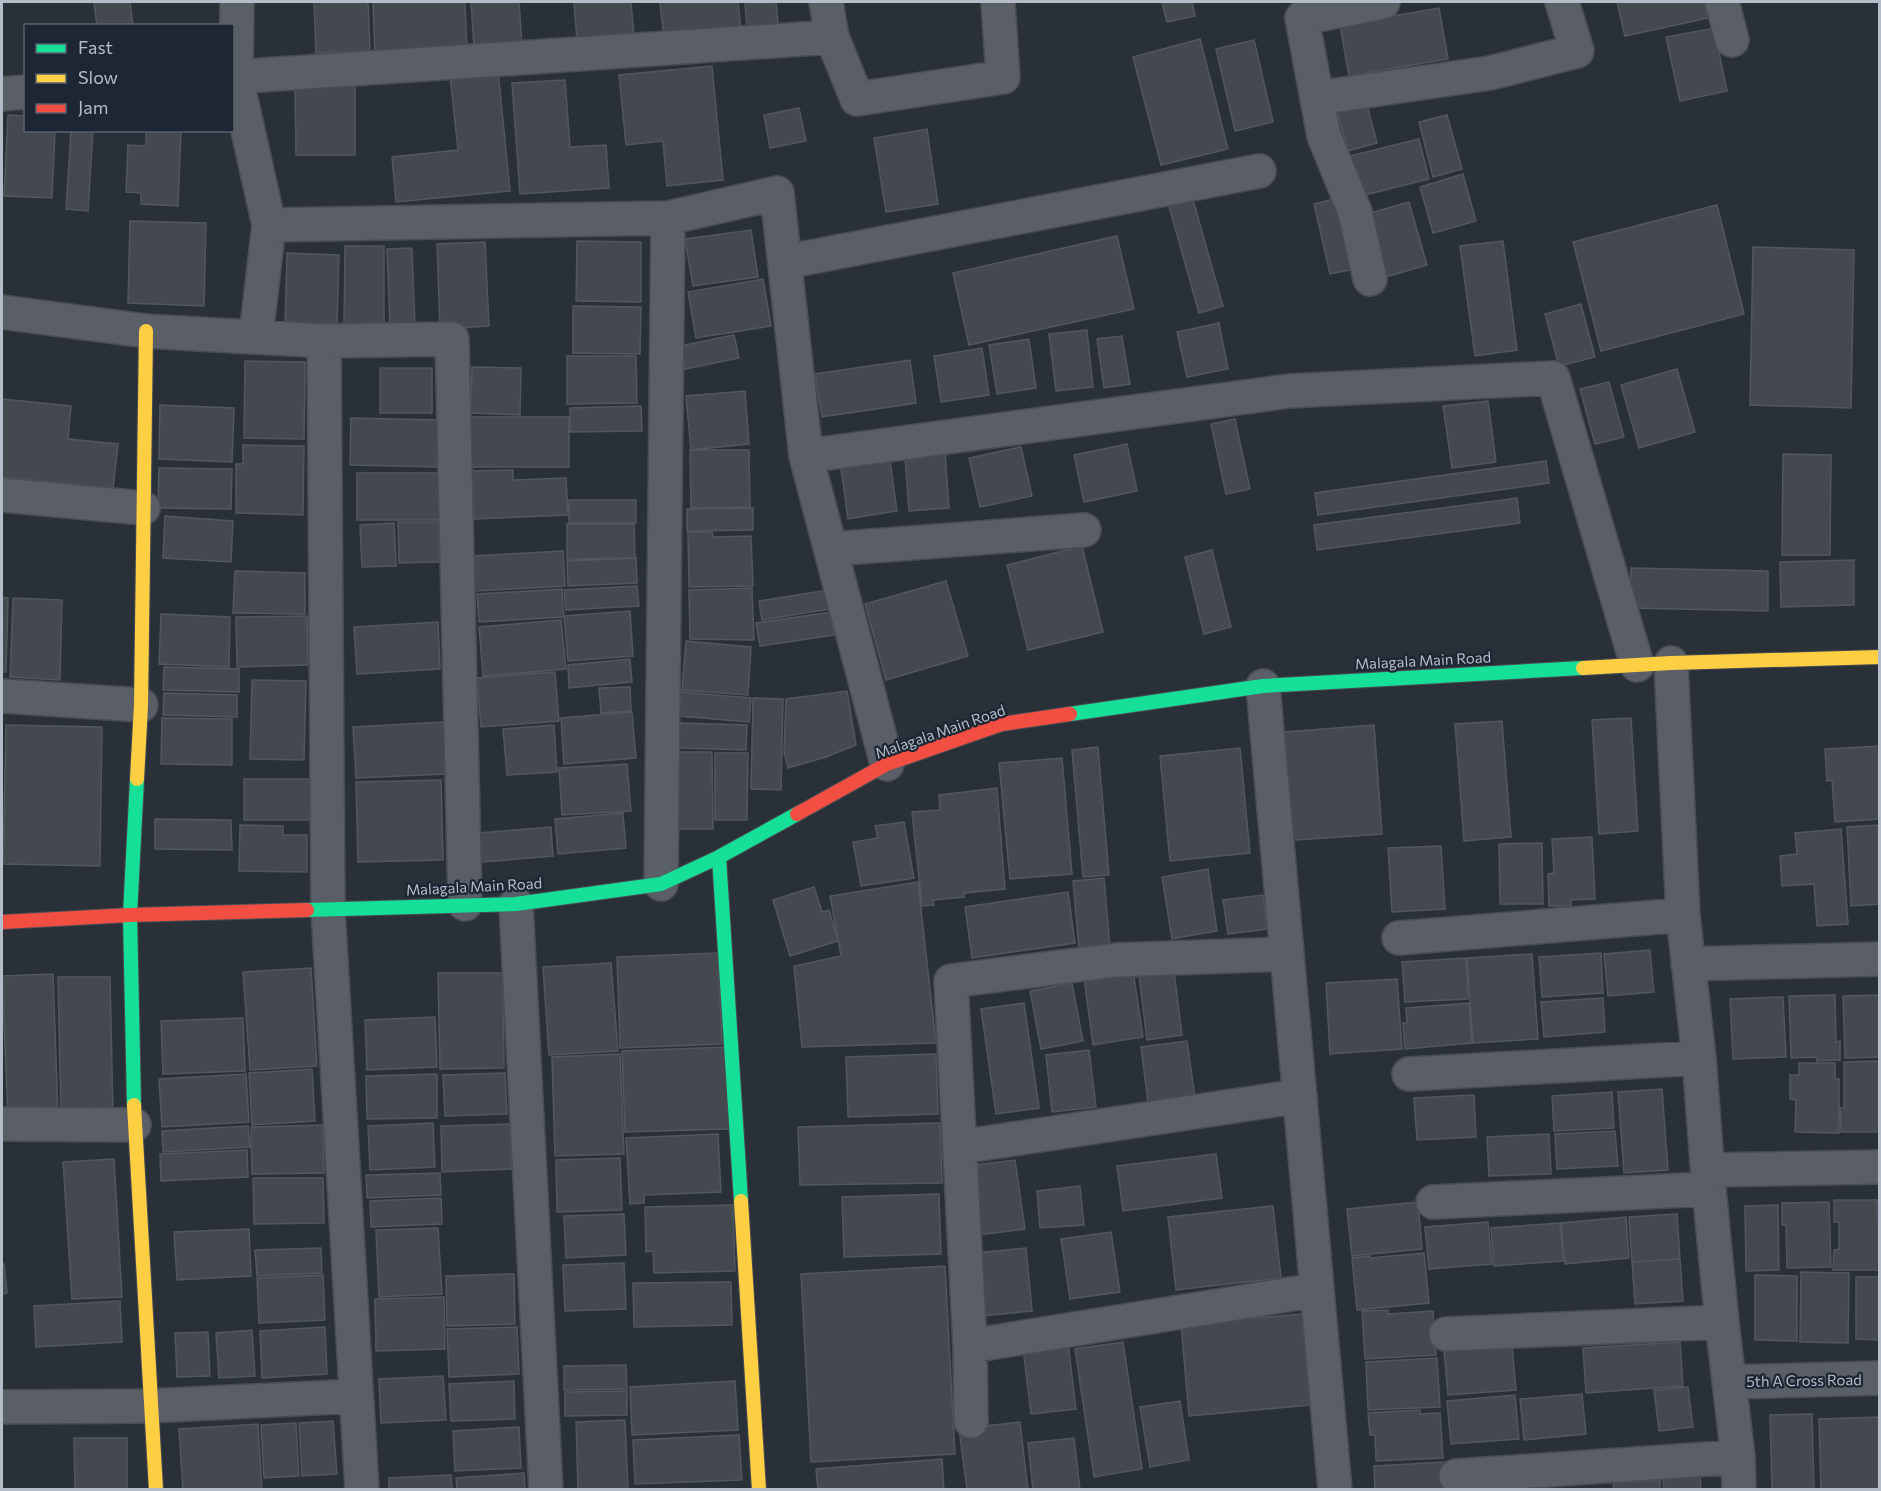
<svg xmlns="http://www.w3.org/2000/svg" width="1881" height="1491" font-family="Commissioner,sans-serif">
<style>
.building{fill:#444950;stroke:#52575f;stroke-width:1.5}
.lines{fill:none;stroke-linecap:round;stroke-linejoin:round}
.street-casing{stroke:#484c53;stroke-width:36}
.fast-casing{stroke:#484c53;stroke-width:16}
.slow-casing{stroke:#484c53;stroke-width:16}
.jam-casing{stroke:#484c53;stroke-width:16}
.street{stroke:#5a5e66;stroke-width:33}
.fast{stroke:#16e098;stroke-width:14}
.slow{stroke:#ffcf43;stroke-width:14}
.jam{stroke:#f24e42;stroke-width:14}
.labels{text-anchor:middle;dominant-baseline:central;stroke-width:4.5;stroke-linejoin:round;paint-order:stroke}
.street-label{font-size:15px;fill:#b4bcc9;stroke:#1d2633}
</style>
<rect width="100%" height="100%" fill="#2a3038"/>
<!-- building -->
<path class="building" d="M94,2H130L133,26H97Z
M314,2H368L370,51L316,53Z
M373,2H465L467,51L375,55Z
M471,2H519L522,44L474,47Z
M574,2H631L634,37L577,41Z
M660,2H738L741,31L664,39Z
M745,2H776L778,24L747,27Z
M1162,2H1192L1195,16L1167,22Z
M1617,2H1704L1708,18L1625,36Z
M1439,8L1448,59L1349,76L1340,25Z
M1714,28L1727,91L1680,101L1666,37Z
M1200,39L1228,149L1161,165L1133,57Z
M1254,40L1273,122L1235,131L1216,49Z
M712,66L723,180L667,186L663,141L626,145L619,75Z
M498,70L510,191L396,202L392,157L458,150L450,75Z
M565,80L570,147L606,145L609,188L520,194L512,83Z
M295,86H355V155H296Z
M1365,98L1377,143L1348,151L1336,106Z
M799,108L806,141L770,148L764,115Z
M8,115L26,116V130H55L52,198L4,196Z
M1447,115L1462,169L1433,177L1419,122Z
M927,129L938,204L886,212L874,138Z
M71,130H93L88,211L66,209Z
M146,130H181L178,206L141,204V193L126,192L128,145L146,146Z
M1419,139L1429,179L1361,196L1350,156Z
M1463,174L1476,221L1433,233L1420,187Z
M1192,196L1223,306L1199,313L1168,203Z
M1334,199L1351,270L1330,274L1314,204Z
M1409,202L1427,265L1382,278L1363,215Z
M1717,205L1744,314L1601,351L1573,242Z
M130,221L206,223L204,306L128,303Z
M751,230L758,277L693,286L685,239Z
M1117,236L1134,309L969,345L953,273Z
M577,241L641,242V302L576,301Z
M1503,241L1517,350L1475,356L1460,246Z
M485,242L489,326L440,329L437,244Z
M345,246H384V324H344Z
M1753,247L1854,250L1851,408L1750,405Z
M412,248L415,326L390,327L387,249Z
M287,253L339,255L337,327L285,325Z
M763,279L771,326L696,338L688,292Z
M1581,304L1595,357L1559,366L1545,314Z
M573,306L641,307L640,354L573,353Z
M1219,323L1228,369L1187,377L1177,332Z
M1087,330L1093,387L1056,391L1049,334Z
M734,335L739,358L685,369L680,346Z
M1122,336L1130,384L1104,388L1097,339Z
M1029,339L1036,388L997,394L989,345Z
M982,348L989,395L941,402L934,356Z
M567,356H636L637,403L567,404Z
M910,360L916,403L822,417L815,374Z
M245,361L305,362L304,439L244,438Z
M472,367L521,368L520,415L471,413Z
M380,368H432V413H380Z
M1677,369L1695,432L1639,448L1621,385Z
M1609,382L1624,437L1595,444L1580,389Z
M745,391L749,444L691,450L686,396Z
M2,399L71,406L68,439L118,444L113,488L2,477Z
M1488,401L1496,462L1452,468L1443,406Z
M160,405L234,408L232,462L159,459Z
M641,406L642,431L570,432V408Z
M471,417H569V467H471Z
M351,418L438,420L437,467L350,465Z
M1235,419L1250,489L1226,494L1211,424Z
M1127,444L1137,491L1084,502L1074,455Z
M243,445L304,446L303,515L236,513V464H243Z
M1021,447L1032,496L980,507L969,458Z
M690,450H749L750,507L691,508Z
M889,453L897,511L848,519L840,460Z
M945,453L949,508L909,511L905,456Z
M1783,454L1831,455L1830,555H1782Z
M1546,461L1549,483L1318,515L1315,493Z
M159,468L232,469L231,509L158,508Z
M513,470V480L566,478L568,515L474,519L472,471Z
M357,473H440V520H357Z
M1517,498L1520,523L1317,550L1314,525Z
M569,500H636V523H569Z
M753,508V530L687,531V509Z
M165,516L233,521L231,562L163,558Z
M398,522H439V562L399,563Z
M394,523L396,566L362,567L360,525Z
M567,524H634L635,558L567,559Z
M688,532H712L713,537L751,536L753,586L689,587Z
M1082,546L1103,632L1028,650L1007,565Z
M1212,550L1231,627L1204,634L1185,557Z
M563,551L565,586L475,591L473,556Z
M636,558L637,583L568,586L567,561Z
M1854,560V605L1781,607L1780,562Z
M1631,568L1768,571V611L1630,608Z
M235,571L305,573V614L233,613Z
M946,581L968,656L886,680L865,604Z
M637,586L639,606L566,610L564,590Z
M752,588L754,640L690,639L689,590Z
M562,589L564,617L479,622L477,594Z
M828,590L831,609L762,620L759,601Z
M2,597L8,598L6,672H2Z
M13,598L62,600L60,680L10,677Z
M630,611L633,656L568,661L564,616Z
M831,612L834,635L760,646L756,623Z
M161,614L230,617L229,667L159,664Z
M307,616L308,665L237,667L236,617Z
M561,620L566,669L483,676L479,627Z
M438,622L440,669L357,674L354,627Z
M686,641L751,647L748,695L682,690Z
M630,659L632,682L569,688L568,665Z
M164,667L239,669V692L163,690Z
M555,672L559,721L481,727L477,678Z
M252,680L306,681L304,760L250,759Z
M630,687L631,711L601,713L599,688Z
M847,691L856,745L826,757L788,768L784,752L786,699Z
M681,692L751,698L749,722L679,716Z
M164,693L237,695V717L163,715Z
M753,698L783,699L781,790L751,789Z
M632,712L636,758L564,764L561,718Z
M162,718L232,719V765L161,764Z
M1631,718L1638,831L1599,834L1592,720Z
M1502,721L1511,837L1464,841L1455,724Z
M444,722L446,774L356,778L353,727Z
M680,723L747,725L746,750L679,748Z
M6,725L102,727L100,866L3,864Z
M554,725L557,772L507,775L503,729Z
M1374,725L1382,834L1282,841L1273,733Z
M1880,746V819L1835,822L1832,780L1827,781L1825,749Z
M1098,747L1109,875L1083,877L1072,750Z
M1240,748L1250,853L1170,861L1160,756Z
M676,752H712L713,829H678Z
M715,753H748L747,820H715Z
M1062,758L1072,874L1010,879L999,763Z
M627,764L631,811L562,815L559,768Z
M244,779H310V820H244Z
M441,780L443,860L358,862L356,782Z
M997,788L1005,889L964,893V897L933,900L934,905L922,906L912,812L940,810L939,795Z
M623,813L626,848L558,854L555,819Z
M155,819L231,820L232,850L155,849Z
M904,822L914,878L861,886L853,842L878,838L875,826Z
M240,825L283,826V835H307V872L239,871Z
M1880,825V904L1851,906L1847,827Z
M551,827L553,856L482,862L479,833Z
M1841,829L1848,924L1817,926L1814,884L1782,886L1780,856L1797,854L1795,833Z
M1592,837L1595,899L1571,900V906H1549L1548,874L1554,873L1552,839Z
M1542,843L1543,904H1500L1499,844Z
M1441,846L1445,909L1392,912L1388,848Z
M1208,869L1217,931L1172,939L1162,877Z
M1104,878L1110,946L1079,949L1073,881Z
M918,882L936,1043L802,1047L794,966L841,956L830,896Z
M814,887L822,912L829,910L838,941L790,956L773,900Z
M1068,892L1075,943L972,958L965,907Z
M1263,895L1267,929L1228,934L1223,900Z
M1650,950L1654,992L1608,996L1604,954Z
M718,953L722,1044L620,1048L617,957Z
M1601,953L1603,993L1542,997L1539,957Z
M1532,954L1538,1039L1473,1043L1467,958Z
M1466,958L1468,999L1405,1002L1402,962Z
M611,963L618,1051L549,1055L543,967Z
M311,968L317,1066L250,1070L243,972Z
M1133,971L1143,1037L1093,1045L1084,978Z
M1174,971L1182,1035L1147,1040L1139,975Z
M438,973H503L504,1068L440,1069Z
M53,974L58,1115L8,1117L2,976Z
M58,977H110L113,1113L61,1114Z
M1397,979L1402,1049L1330,1054L1326,983Z
M1072,983L1083,1041L1041,1049L1030,991Z
M1835,995L1836,1042L1840,1041V1060L1817,1061L1816,1057L1791,1058L1789,996Z
M1880,995V1057L1845,1058L1843,996Z
M1783,997L1786,1057L1733,1059L1730,999Z
M1603,998L1605,1032L1544,1037L1541,1002Z
M1024,1003L1039,1108L996,1114L981,1009Z
M1469,1003L1472,1043L1405,1049L1403,1023H1407L1406,1008Z
M435,1017L437,1067L367,1070L365,1020Z
M243,1018L245,1071L163,1074L161,1021Z
M1187,1041L1195,1097L1148,1103L1141,1047Z
M726,1047L729,1129L625,1132L622,1051Z
M1089,1050L1096,1107L1052,1112L1046,1055Z
M620,1054L624,1154L555,1156L552,1057Z
M936,1054L938,1114L848,1117L846,1057Z
M1880,1061V1132H1841L1840,1108H1844V1062Z
M1799,1063H1835V1079H1839V1133L1795,1132L1796,1100L1790,1099V1075H1799Z
M312,1069L315,1121L252,1125L249,1073Z
M505,1073L507,1114L445,1116L443,1075Z
M246,1074L249,1122L162,1127L159,1079Z
M437,1074V1118L367,1119L366,1076Z
M1662,1089L1668,1170L1624,1173L1618,1092Z
M1612,1092L1614,1128L1554,1131L1552,1096Z
M1474,1095L1476,1137L1417,1140L1414,1098Z
M433,1123L435,1167L370,1170L368,1126Z
M940,1123L942,1183L800,1185L798,1127Z
M510,1124L512,1169L442,1172L441,1126Z
M323,1125L324,1173L252,1174L251,1127Z
M248,1126L250,1147L163,1152L162,1131Z
M1615,1131L1618,1166L1557,1169L1555,1134Z
M718,1134L721,1192L644,1195V1203L630,1204L626,1138Z
M1549,1134L1551,1174L1489,1176L1487,1137Z
M247,1150L248,1177L161,1181L160,1154Z
M1216,1154L1222,1198L1123,1211L1117,1166Z
M620,1158L622,1210L557,1212L556,1160Z
M114,1159L122,1297L72,1299L63,1162Z
M1015,1160L1025,1229L978,1235L968,1166Z
M440,1173L441,1195L367,1198L366,1175Z
M253,1178H323L324,1223L254,1224Z
M1080,1186L1084,1225L1040,1228L1037,1191Z
M939,1194L941,1254L844,1257L842,1197Z
M441,1198L442,1224L371,1227L370,1201Z
M1834,1200H1877V1222H1880V1270H1833L1834,1250L1839,1249V1222H1834Z
M1418,1202L1422,1249L1352,1256L1347,1209Z
M1829,1202L1831,1267L1787,1268L1786,1225H1782V1203Z
M733,1205L735,1271L654,1273L653,1251L646,1252L645,1207Z
M1778,1205L1779,1270L1746,1271L1745,1206Z
M1273,1206L1281,1278L1176,1290L1168,1217Z
M624,1214L626,1255L566,1258L564,1216Z
M1677,1214L1680,1259L1632,1262L1629,1217Z
M1626,1217L1629,1258L1565,1264L1561,1223Z
M1488,1222L1492,1264L1429,1269L1425,1227Z
M1560,1223L1563,1261L1494,1266L1491,1228Z
M438,1228L442,1294L379,1297L376,1230Z
M249,1229L251,1276L177,1280L174,1232Z
M1111,1232L1120,1292L1070,1299L1061,1239Z
M321,1248L322,1273L257,1276L255,1250Z
M1026,1248L1032,1311L981,1316L976,1253Z
M1424,1253L1429,1303L1357,1310L1352,1258L1370,1256V1258Z
M1680,1259L1683,1301L1635,1304L1632,1262Z
M624,1263L626,1309L565,1311L563,1265Z
M2,1264H4L7,1293L2,1294Z
M945,1266L955,1454L811,1462L801,1274Z
M1801,1272L1849,1273L1848,1343L1800,1342Z
M514,1274L515,1324L447,1326L446,1276Z
M323,1275L325,1320L259,1323L257,1278Z
M1755,1275L1797,1276V1341L1755,1340Z
M1856,1277H1880V1340L1856,1339Z
M731,1282L732,1325L634,1327L633,1283Z
M444,1297L445,1349L376,1351L375,1299Z
M120,1301L122,1342L36,1347L34,1306Z
M1388,1310V1314L1433,1311L1436,1355L1365,1359L1362,1311Z
M1302,1314L1310,1405L1189,1416L1181,1324Z
M325,1327L327,1374L262,1378L260,1331Z
M517,1327L519,1374L449,1377L447,1329Z
M252,1330L255,1376L219,1378L216,1333Z
M208,1332L210,1376L177,1377L175,1333Z
M1123,1342L1142,1469L1094,1477L1075,1349Z
M1680,1342L1683,1386L1586,1393L1583,1348Z
M1068,1343L1076,1409L1031,1414L1023,1348Z
M1512,1346L1516,1390L1448,1395L1444,1351Z
M1437,1358L1440,1407L1368,1410L1366,1362Z
M626,1365L627,1389L564,1390V1366Z
M443,1376L446,1420L381,1423L379,1379Z
M514,1381L515,1419L451,1421L449,1384Z
M735,1381L738,1430L632,1435L630,1387Z
M1688,1387L1693,1427L1659,1431L1654,1390Z
M627,1391V1415L565,1416V1392Z
M1582,1394L1586,1434L1524,1440L1520,1399Z
M1515,1395L1519,1439L1451,1444L1447,1401Z
M1180,1401L1189,1460L1150,1467L1140,1407Z
M1420,1410V1414L1440,1413L1443,1458L1376,1461L1375,1435H1370L1368,1413Z
M1812,1414L1814,1490H1772L1770,1415Z
M1880,1417V1490H1821L1819,1419Z
M625,1420L628,1490H578L576,1422Z
M333,1421L337,1474L302,1476L299,1423Z
M1020,1422L1028,1490H967L959,1429Z
M296,1423L299,1476L264,1478L261,1425Z
M258,1424L262,1490H183L179,1429Z
M519,1427L521,1468L455,1471L453,1431Z
M739,1435L742,1480L635,1484L633,1440Z
M74,1438H127V1490H75Z
M1074,1438L1080,1490H1033L1028,1443Z
M942,1459L944,1490H818L816,1469Z
M1446,1462L1448,1490H1375L1374,1466Z
M524,1473L525,1490H457L456,1478Z
M451,1475L452,1490H389V1478Z
M1700,1476L1701,1490H1664L1663,1478Z
M1660,1480V1490H1614L1613,1483Z"/>
<g class="lines">
<defs>
<path id="street" d="M237,2L236,77L269,225L256,336
M826,2L832,37L857,99L1003,77L998,2
M1722,2L1732,40
M232,77L832,37
M2,94L26,92
M1317,98L1490,73L1577,51L1562,2
M269,225L668,218L777,193L806,456L887,764
M785,262L1259,171
M1370,279L1355,212L1324,136L1302,18L1383,2
M2,312L146,331L324,341L452,339L465,904
M324,341L328,910L362,1490
M806,456L1289,391L1553,378L1637,665
M2,495L143,508
M831,549L1084,530
M1671,663L1683,915L1699,1058L1709,1189L1722,1322L1738,1457L1739,1490
M1263,686L1335,1490
M2,696L141,705
M661,884L668,218
M516,904L546,1490
M1399,938L1683,915
M1688,964L1880,959
M1409,1074L1699,1058
M2,1124L134,1125
M960,1147L1300,1096
M1708,1170L1880,1167
M1433,1202L1709,1189
M1446,1334L1722,1322
M970,1346L1317,1290
M1729,1382L1880,1378
M2,1407L149,1406L356,1396
M971,1421L970,1346L951,981L1116,960L1287,954
M1456,1476L1738,1457"/>
<path id="fast" d="M1070,714L1263,686L1583,668
M719,857L741,1201
M307,910L516,904L661,884L719,857L797,814
M134,1105L130,915L137,779"/>
<path id="slow" d="M1583,668L1671,663L1880,657
M137,779L141,705L146,331
M134,1105L156,1490
M741,1201L759,1490"/>
<path id="jam" d="M797,814L887,764L1002,724L1070,714
M2,922L130,915L307,910"/>
</defs>
<!-- street casing -->
<use href="#street" class="street-casing"/>
<!-- fast casing -->
<use href="#fast" class="fast-casing"/>
<!-- slow casing -->
<use href="#slow" class="slow-casing"/>
<!-- jam casing -->
<use href="#jam" class="jam-casing"/>
<!-- street -->
<use href="#street" class="street"/>
<!-- fast -->
<use href="#fast" class="fast"/>
<!-- slow -->
<use href="#slow" class="slow"/>
<!-- jam -->
<use href="#jam" class="jam"/>
</g>
<g class="labels">
<!-- street labels -->
<g class="street-label">
<text transform="translate(1423 660) rotate(-3)">Malagala Main Road</text>
<text transform="translate(940 731) rotate(-19)">Malagala Main Road</text>
<text transform="translate(474 886) rotate(-3)">Malagala Main Road</text>
<text transform="translate(1804 1380) rotate(-1)">5th A Cross Road</text>
</g>
</g>
<!-- border -->
<rect width="1881" height="1491" fill="none" stroke="#b4bcc9" stroke-width="6"/>
<!-- legend -->
<rect x="24" y="24" width="210" height="108" fill="#1d2633" stroke="#59626f" stroke-width="1.5"/>
<rect x="36" y="44" width="30" height="9" fill="#16e098" stroke="#59626f" stroke-width="1.5"/>
<text x="78" y="54" font-size="18" fill="#b4bcc9">Fast</text>
<rect x="36" y="74" width="30" height="9" fill="#ffcf43" stroke="#59626f" stroke-width="1.5"/>
<text x="78" y="84" font-size="18" fill="#b4bcc9">Slow</text>
<rect x="36" y="104" width="30" height="9" fill="#f24e42" stroke="#59626f" stroke-width="1.5"/>
<text x="78" y="114" font-size="18" fill="#b4bcc9">Jam</text>
</svg>
